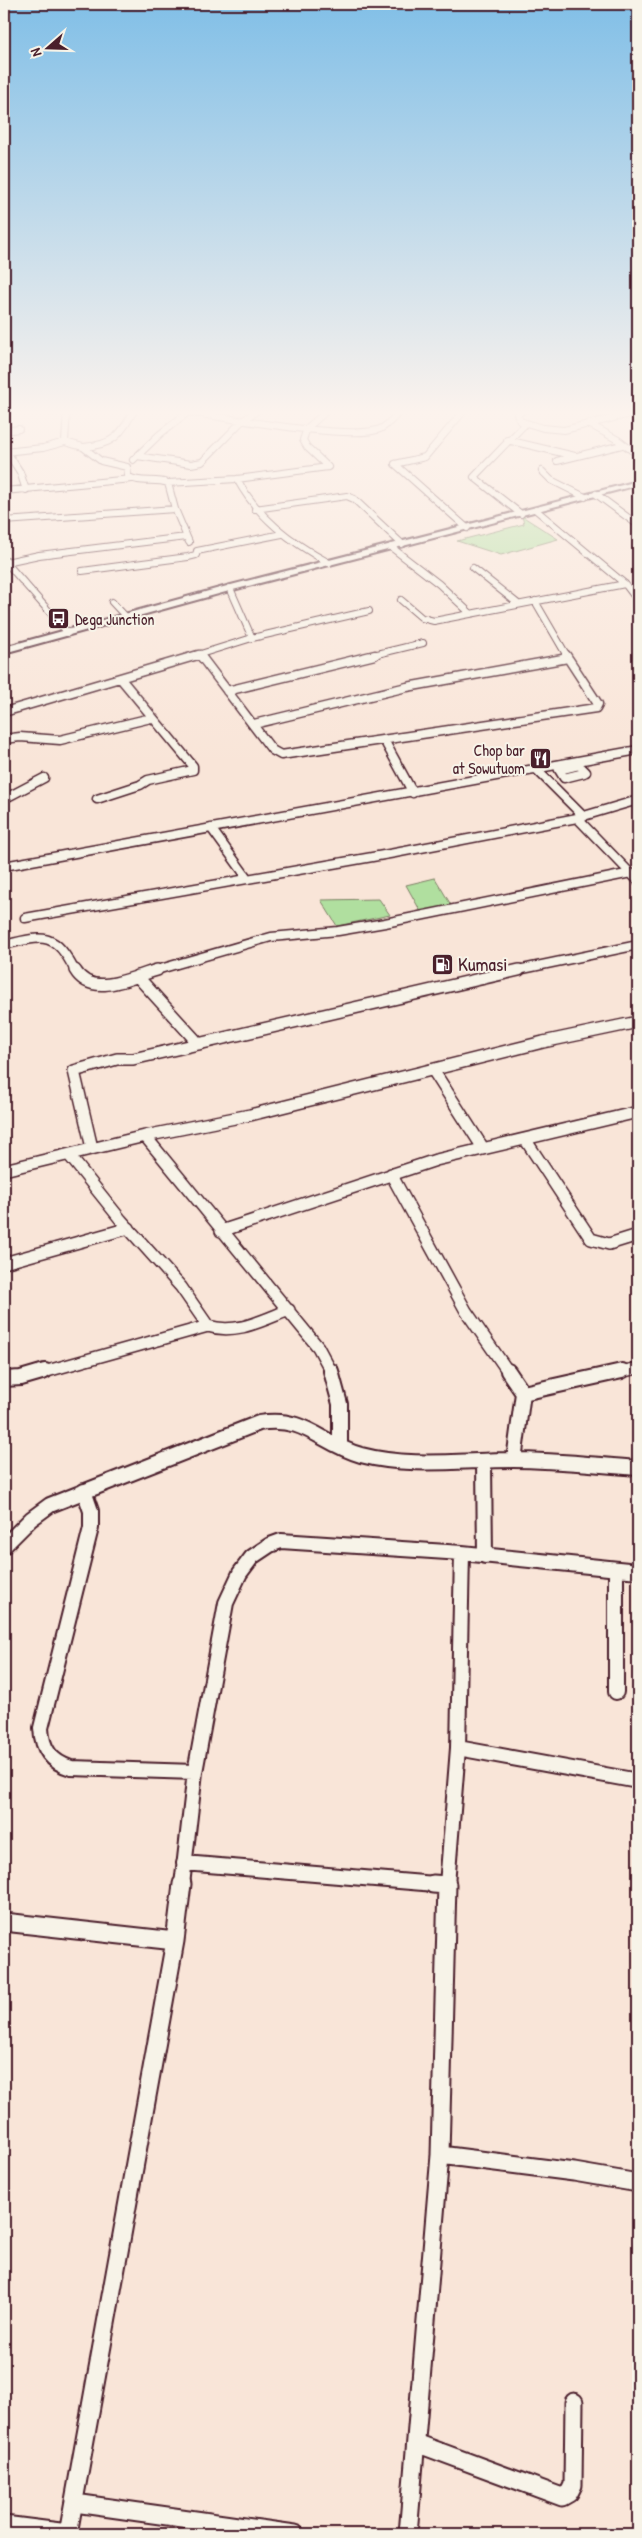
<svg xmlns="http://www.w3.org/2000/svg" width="642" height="2538" font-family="'Patrick Hand',sans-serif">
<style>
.green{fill:#b0df9f;stroke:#7d7f65}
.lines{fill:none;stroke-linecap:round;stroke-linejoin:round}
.minor-far4-casing{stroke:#4a1f2b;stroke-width:8}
.minor-far3-casing{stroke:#4a1f2b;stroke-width:11}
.minor-far2-casing{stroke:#4a1f2b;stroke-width:14}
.minor-far1-casing{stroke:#4a1f2b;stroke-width:18}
.minor-casing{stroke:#4a1f2b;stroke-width:21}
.major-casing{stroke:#4a1f2b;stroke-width:4}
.minor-far4{stroke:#f7f3e8;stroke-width:6}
.minor-far3{stroke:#f7f3e8;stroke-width:8}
.minor-far2{stroke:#f7f3e8;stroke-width:11}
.minor-far1{stroke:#f7f3e8;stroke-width:14}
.minor{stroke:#f7f3e8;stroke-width:17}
.major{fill:#f7f3e8;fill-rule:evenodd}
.labels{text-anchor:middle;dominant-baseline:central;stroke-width:4;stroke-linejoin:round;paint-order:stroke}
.far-poi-label{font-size:16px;fill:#4a1f2b;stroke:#f7f3e8;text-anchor:start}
.poi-label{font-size:19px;fill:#4a1f2b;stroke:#f7f3e8;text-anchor:start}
</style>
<rect width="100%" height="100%" fill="#f9e5d8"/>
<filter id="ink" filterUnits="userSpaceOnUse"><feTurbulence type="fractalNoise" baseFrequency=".02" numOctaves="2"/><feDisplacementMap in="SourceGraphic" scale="10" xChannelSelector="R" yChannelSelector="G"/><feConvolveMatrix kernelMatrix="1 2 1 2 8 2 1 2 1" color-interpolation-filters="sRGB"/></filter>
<g filter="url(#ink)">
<!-- green -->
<path class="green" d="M522,516L558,539L501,555L457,541L524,524Z
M435,878L451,905L421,912L406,885Z
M379,899L390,915L337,926L321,900Z"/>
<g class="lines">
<defs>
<path id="minor-far4" d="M44,409L50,412L67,410
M525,409L517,414L520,421L543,428L564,430L638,412
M187,412C223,417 352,441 380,429C389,425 395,415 403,409
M589,424L618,440L638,455
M4,431L19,429
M507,440L575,456
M65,442L67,409
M4,447L20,472L26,490
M83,447C115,445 120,435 135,409
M4,452L43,448L65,442L83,447L101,461L127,467
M137,456L191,464L202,462L242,421L260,409
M133,460L160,434L192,409
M557,461L622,445
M395,464L467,528
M395,464L425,457L462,413
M127,467L128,476C138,484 156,478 168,483L237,479L328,467
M328,467L307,447L303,440L307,428L329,409
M542,471L551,480L585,497
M237,479C258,518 291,542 329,563
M168,483L175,509L189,542
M4,491L132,479
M596,494L638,525
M255,509L347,496L354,499L402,544
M536,510L625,584L638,601
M521,514L474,477L525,424
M4,521L175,509
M391,547L439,584L470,613
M197,551L282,534
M4,560L68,633
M6,562L39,555L186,537
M473,568L517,603
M82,571L188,557L196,555L197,551
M230,588L252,638
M401,600L422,618L434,621L625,584
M535,601L567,656
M112,602L126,617
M199,654L201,656
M194,656L252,638L369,611
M369,656L423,643"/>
<path id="minor-far3" d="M200,655L272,750L281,755L596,708L598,704L566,655
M227,691L375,655
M4,712L198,655
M254,724L407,687L568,658
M4,739L20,737L60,740L151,718
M384,740L413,793
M536,769L584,817
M584,773L564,778L559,770L579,765L586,772
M4,799L44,778
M97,799L140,785L148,780L193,770V766L121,679
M577,818L638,881
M211,828L248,879
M4,866L638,750
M25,918L395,853L577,818L638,800
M4,945C45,935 55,932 75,971
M153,971L271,937L338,931L385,923L631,873
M513,971L638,945"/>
<path id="minor-far2" d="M75,970C92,999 132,977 157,970
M137,976L199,1044
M433,1070L483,1148
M145,1136L318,1347L332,1373
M525,1139L591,1239L609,1244L638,1235
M92,1148L74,1071L117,1059H133L519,970
M69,1155L121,1220L181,1287L208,1326
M4,1170L145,1136L250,1115L543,1042L638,1022
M391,1174L466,1311L509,1373
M221,1231L436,1160L638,1112
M4,1263L129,1228
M40,1373L208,1326C236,1335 263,1320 289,1310
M616,1373L638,1368"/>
<path id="minor-far1" d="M331,1371L340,1404V1445
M508,1371L523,1393L514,1460
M4,1379L21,1378L45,1371
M523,1393L622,1371
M484,1462L485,1556
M84,1491L91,1511V1528L41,1728C42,1749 51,1762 71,1768L195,1772
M4,1546L31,1519L50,1505L259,1423C305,1415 321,1444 361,1455C410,1468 463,1460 513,1460C554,1460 596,1465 638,1468
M616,1570V1692
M458,1748L638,1781
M184,1863L447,1885
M182,1885L195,1772L226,1603L240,1573L252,1557L270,1545L281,1541L462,1553L638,1571
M447,1885L458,1748L462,1553"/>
<path id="minor" d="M433,1884L447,1885
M4,1922L175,1941L182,1884
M440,2155L574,2172L638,2183
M416,2443L562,2497L569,2493L573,2485L574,2402
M75,2503L295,2534
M4,2525L68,2533
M68,2534L175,1941
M408,2534L440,2155L447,1884"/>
<path id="major" d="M638,481V485L233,590L4,653V647L227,586Z"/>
</defs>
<!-- minor-far4 casing -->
<use href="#minor-far4" class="minor-far4-casing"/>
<!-- minor-far3 casing -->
<use href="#minor-far3" class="minor-far3-casing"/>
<!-- minor-far2 casing -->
<use href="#minor-far2" class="minor-far2-casing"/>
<!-- minor-far1 casing -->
<use href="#minor-far1" class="minor-far1-casing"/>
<!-- minor casing -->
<use href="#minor" class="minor-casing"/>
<!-- major casing -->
<use href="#major" class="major-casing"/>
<!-- minor-far4 -->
<use href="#minor-far4" class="minor-far4"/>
<!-- minor-far3 -->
<use href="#minor-far3" class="minor-far3"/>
<!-- minor-far2 -->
<use href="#minor-far2" class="minor-far2"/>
<!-- minor-far1 -->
<use href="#minor-far1" class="minor-far1"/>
<!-- minor -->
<use href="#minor" class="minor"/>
<!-- major -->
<use href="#major" class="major"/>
</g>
</g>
<!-- sky -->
<linearGradient id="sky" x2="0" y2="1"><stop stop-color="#81bfe7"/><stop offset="0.54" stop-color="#fcf3ed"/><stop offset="1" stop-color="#fcf3ed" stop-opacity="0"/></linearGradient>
<rect width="642" height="764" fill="url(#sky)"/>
<!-- icons -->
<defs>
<symbol id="bus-square" viewBox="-11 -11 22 22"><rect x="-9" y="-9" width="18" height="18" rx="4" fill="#4a1f2b" stroke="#f7f3e8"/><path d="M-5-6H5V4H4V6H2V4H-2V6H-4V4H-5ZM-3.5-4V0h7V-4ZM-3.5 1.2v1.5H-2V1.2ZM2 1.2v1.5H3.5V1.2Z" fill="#fff"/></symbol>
<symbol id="restaurant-square" viewBox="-11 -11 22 22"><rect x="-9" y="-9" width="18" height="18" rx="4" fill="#4a1f2b" stroke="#f7f3e8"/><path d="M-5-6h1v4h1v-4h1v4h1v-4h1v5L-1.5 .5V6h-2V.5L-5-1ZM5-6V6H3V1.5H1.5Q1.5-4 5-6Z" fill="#fff"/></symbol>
<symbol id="fuel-square" viewBox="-11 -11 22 22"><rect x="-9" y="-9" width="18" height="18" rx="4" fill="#4a1f2b" stroke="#f7f3e8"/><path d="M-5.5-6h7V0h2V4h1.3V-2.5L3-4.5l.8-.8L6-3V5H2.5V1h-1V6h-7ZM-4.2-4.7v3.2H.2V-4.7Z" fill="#fff"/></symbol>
</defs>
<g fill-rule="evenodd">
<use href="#bus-square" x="46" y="606" width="25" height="25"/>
<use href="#restaurant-square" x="528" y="746" width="25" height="25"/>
<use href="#fuel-square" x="430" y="952" width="25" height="25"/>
</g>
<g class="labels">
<!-- far-poi labels -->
<g class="far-poi-label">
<text x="75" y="619">Dega Junction</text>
<text x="525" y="750" text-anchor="end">Chop bar<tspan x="525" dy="18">at Sowutuom</tspan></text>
</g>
<!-- poi labels -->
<g class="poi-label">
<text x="458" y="964">Kumasi</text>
</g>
</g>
<!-- margin -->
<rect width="642" height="2538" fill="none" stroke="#f7f3e8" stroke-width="20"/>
<rect x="10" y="10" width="622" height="2518" fill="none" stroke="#4a1f2b" stroke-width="2" filter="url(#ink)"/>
<!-- north arrow -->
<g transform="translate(48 48) rotate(250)" stroke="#f7f3e8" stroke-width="4" paint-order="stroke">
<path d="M0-4L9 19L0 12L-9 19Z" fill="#4a1f2b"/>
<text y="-8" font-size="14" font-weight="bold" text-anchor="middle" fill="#4a1f2b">N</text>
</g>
</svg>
